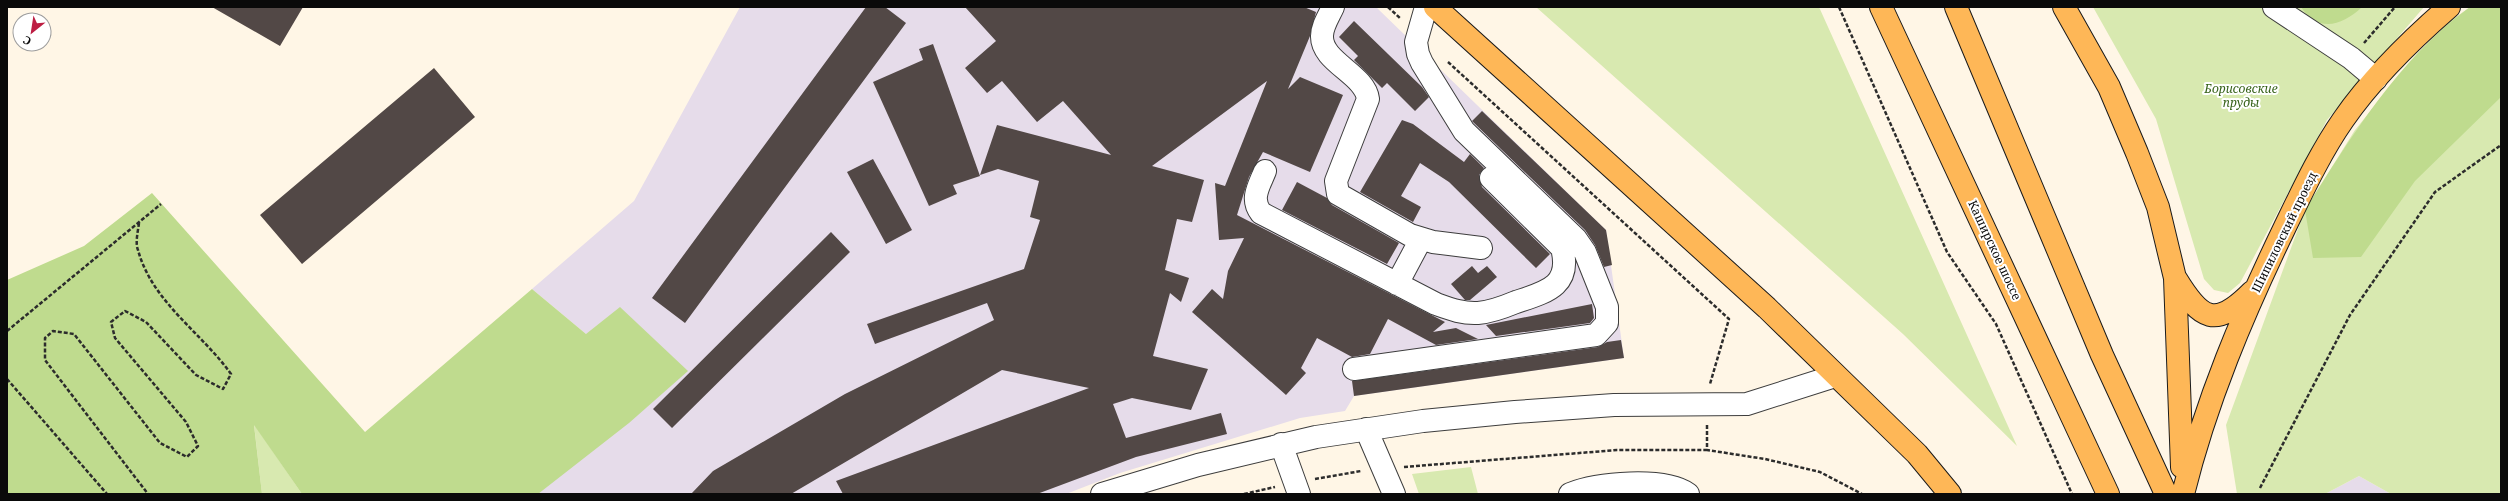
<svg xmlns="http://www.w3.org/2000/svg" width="2508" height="501" font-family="'Noto Serif',serif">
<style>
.industrial{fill:#e6dcea}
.green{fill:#d8e9b0}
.forest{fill:#bfdb8e}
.building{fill:#524846}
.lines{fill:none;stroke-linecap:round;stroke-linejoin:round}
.minor-casing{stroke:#3d3d3d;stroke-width:24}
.major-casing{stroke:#1b1b1b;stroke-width:24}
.path{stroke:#2c2c2c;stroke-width:2.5;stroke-dasharray:4 2;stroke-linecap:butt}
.minor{stroke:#fff;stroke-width:22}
.major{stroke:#feb757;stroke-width:22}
.labels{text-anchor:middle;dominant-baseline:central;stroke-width:4;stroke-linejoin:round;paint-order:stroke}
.park-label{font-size:12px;font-style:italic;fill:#366219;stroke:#fff}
.street-label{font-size:12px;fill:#0a0a0a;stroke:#fff}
</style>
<rect width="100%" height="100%" fill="#fff6e6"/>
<!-- industrial -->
<path class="industrial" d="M740,7H1376L1606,230L1624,358L1354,396L1345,411L1300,418L1120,473L1066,494H537L586,334L532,289L634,201Z
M2359,476L2391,494H2325Z"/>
<!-- green -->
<path class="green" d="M1536,7H1819L2017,446L1903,334Z
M2093,7H2424L2327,120L2240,283L2228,293L2214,290L2204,279L2156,119Z
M2470,7H2501V494H2391L2359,476L2325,494H2237L2226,425L2305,210L2355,130L2416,55L2449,22Z
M254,424L302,494H262Z
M1471,467L1478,494H1419L1412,474Z"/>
<!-- forest -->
<path class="forest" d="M2301,7H2362C2342,26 2318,33 2301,7Z
M2470,7H2501V97L2415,181L2361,257L2313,258L2305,210C2351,137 2399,58 2470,7Z
M152,193L365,432L532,289L586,334L620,307L688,371L629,423L538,494H302L254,425L262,494H7V280L84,246Z"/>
<!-- building -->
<path class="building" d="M212,7H303L280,46Z
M866,7H885L906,23L685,323L652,298Z
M965,7H1304L1316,12L1310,36L1288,89L1300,77L1343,95L1310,172L1263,152L1249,177L1237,215L1445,322L1433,332L1456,328L1478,339L1436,345L1388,319L1370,354L1352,357L1317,338L1301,368L1306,373L1286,395L1192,312L1212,289L1223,299L1228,271L1244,238L1219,240L1215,183L1225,186L1267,81L1152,166L1204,180L1192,222L1177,219L1165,270L1189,278L1181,302L1170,293L1153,356L1208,369L1191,410L1132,398L1113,404L1126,438L1221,413L1227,434L1136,457L1037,494H843L836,481L1089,388L1002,370L791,494H691L713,471L845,394L994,320L987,303L875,344L867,324L1024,269L1040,220L1030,217L1039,181L998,169L980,175L997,125L1111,155L1063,101L1037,122L1002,81L987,93L965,68L996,41Z
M1354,21L1422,87L1429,97L1415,111L1387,83L1382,88L1354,60L1358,56L1339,37Z
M933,44L980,176L953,185L957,194L929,206L873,82L923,60L919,49Z
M434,68L475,117L302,264L260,215Z
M1482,111L1606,230L1612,265L1604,267L1595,245L1585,230L1474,123L1472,121Z
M1402,120L1413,124L1464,162L1470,154L1484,168L1479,175L1482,187L1550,254L1536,268L1449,182L1420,163L1401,196L1421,207L1413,222L1360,192Z
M873,159L912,230L886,244L847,172Z
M1297,182L1327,198L1332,205L1399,243L1387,264L1282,210Z
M831,232L850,252L672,428L653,409Z
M1472,266L1478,273L1487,266L1497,277L1470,300H1465L1451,284Z
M1592,304L1594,318L1590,323L1496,336L1486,325Z
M1621,340L1624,358L1354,396L1352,381L1598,347L1607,342Z"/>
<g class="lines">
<defs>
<path id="minor" d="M1333,7C1329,16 1322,26 1322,36C1321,62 1365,74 1368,99L1336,181L1338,194L1410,235L1433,242L1481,248
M2274,7L2351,58L2376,79
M1265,171C1259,186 1250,199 1261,213L1436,304C1450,309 1463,314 1478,313C1491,312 1504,307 1516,302C1546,292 1572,286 1562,248L1491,178
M1397,284L1421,239
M1354,369L1596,335L1607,323V307L1585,252L1576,239L1464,131L1422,63L1418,54L1416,42L1426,7
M1366,429L1394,494
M1281,444L1299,494
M1102,494L1198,465L1316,437L1423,421L1515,412L1614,405L1747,404L1835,376
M1570,494C1597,483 1664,477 1688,494"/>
<path id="major" d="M1435,7L1767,308L1917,454L1950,494
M1881,7L2108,494
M1956,7L2102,355L2166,494
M2064,7L2109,87L2137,153L2158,207L2175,278L2182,467
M2176,279C2201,320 2215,329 2252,292
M2183,494C2206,401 2243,314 2284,229C2302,192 2320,153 2343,120C2372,78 2411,40 2449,7"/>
</defs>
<!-- minor casing -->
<use href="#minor" class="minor-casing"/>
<!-- major casing -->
<use href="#major" class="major-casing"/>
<!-- path -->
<path class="path" d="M1388,7L1401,19
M1839,7L1947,252L1996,324L2072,494
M2364,43L2395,7
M1448,62L1729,319L1710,384
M139,223C138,231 135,243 138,250C152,302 202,333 231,374L223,389L196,375L146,322L125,311L111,322L115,338L186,422L198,446L187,457L160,443L74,334L53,331L45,338V360L148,494
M7,331L161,204
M7,379L107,494
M1707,425V450L1765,459L1820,472L1862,494
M1404,467L1617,450H1707
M1315,479L1361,471
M2260,488L2350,315L2435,192L2501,145
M1244,494L1275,487"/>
<!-- minor -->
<use href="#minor" class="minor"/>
<!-- major -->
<use href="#major" class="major"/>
</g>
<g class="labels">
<!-- park labels -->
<g class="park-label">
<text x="2241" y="88">Борисовские<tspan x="2241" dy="14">пруды</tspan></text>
</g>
<!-- street labels -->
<g class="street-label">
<text transform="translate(2284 232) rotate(-64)">Шипиловский проезд</text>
<text transform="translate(1995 250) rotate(65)">Каширское шоссе</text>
</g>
</g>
<!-- border -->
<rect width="2508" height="501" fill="none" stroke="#0a0a0a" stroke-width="16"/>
<!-- north arrow -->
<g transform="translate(32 32) rotate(210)"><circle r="19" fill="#ffffff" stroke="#9d9d9d"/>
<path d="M0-3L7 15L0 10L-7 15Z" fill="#bd1e43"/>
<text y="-6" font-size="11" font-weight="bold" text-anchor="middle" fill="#0a0a0a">С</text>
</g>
</svg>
